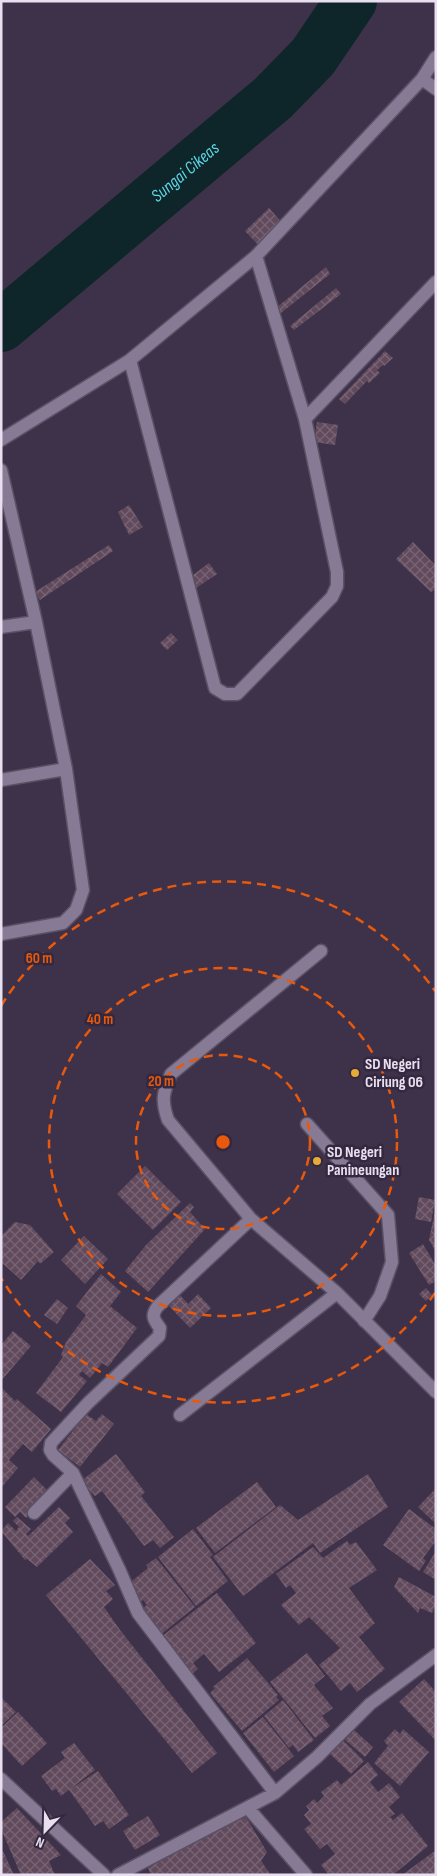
<svg xmlns="http://www.w3.org/2000/svg" width="437" height="1876" font-family="'Sofia Sans Condensed',sans-serif">
<style>
.lines{fill:none;stroke-linecap:round;stroke-linejoin:round}
.river{stroke:#0e262a;stroke-width:52}
.building{fill:url(#building-cross-hatch)}
.service-casing{stroke:#5b5165;stroke-width:15}
.minor-casing{stroke:#5b5165;stroke-width:15}
.service{stroke:#877a95;stroke-width:12}
.minor{stroke:#877a95;stroke-width:12}
.ring{fill:none;stroke:#e8590c;stroke-width:2.5;stroke-dasharray:9 6}
.poi-dot{fill:#e8ab37;stroke:#33283f;stroke-width:2}
.labels{text-anchor:middle;dominant-baseline:central;stroke-width:5;stroke-linejoin:round;paint-order:stroke}
.poi-label{font-size:16px;font-weight:bold;fill:#e8e0f0;stroke:#33283f;text-anchor:start}
.water-label{font-size:18px;font-style:italic;fill:#5ed5e4;stroke:#33283f}
.centre{fill:#e8590c;stroke:#33283f;stroke-width:2.5}
.ring-label{font-size:15px;text-anchor:middle;font-weight:bold;fill:#e8590c;stroke:#33283f;stroke-width:5;stroke-linejoin:round;paint-order:stroke}
</style>
<defs>
<pattern id="building-cross-hatch" width="8" height="8" patternUnits="userSpaceOnUse" patternTransform="scale(1.25)"><rect width="8" height="8" fill="#624a5d"/><path d="M0 0l8 8M0 8l8-8" fill="none" stroke="#786475"/></pattern>
</defs>
<rect width="100%" height="100%" fill="#3e324a"/>
<g class="lines">
<!-- river -->
<path class="river" id="s1" d="M1,326L273,98L313,57L351,1"/>
</g>
<!-- building -->
<path class="building" d="M269,208L283,224L260,247L245,231Z
M326,267L330,274L281,313L276,308Z
M336,288L341,294L294,330L290,326Z
M385,351L393,358L384,366L383,365L377,370L380,373L369,383L367,381L345,404L339,399Z
M317,422L338,425L335,445L314,442Z
M129,505L143,527L129,535L118,512Z
M413,542L436,566V589L431,592L396,559Z
M109,545L113,551L40,600L35,592Z
M209,563L217,574L196,588L189,578Z
M171,633L178,640L167,650L160,643Z
M145,1166L181,1202L153,1230L117,1194Z
M419,1197L435,1200L431,1222L415,1219Z
M190,1203L194,1207L190,1212L205,1229L148,1292L125,1271L146,1245Z
M435,1211H436V1252L429,1240Z
M15,1222L30,1225L54,1252L40,1264L38,1261L21,1280L1,1262V1236Z
M84,1236L108,1259L85,1284L61,1260Z
M423,1244L436,1266V1281L429,1285L409,1253Z
M101,1274L121,1292L110,1306L137,1328L108,1367L102,1363L90,1378L82,1371L79,1375L87,1381L61,1412L36,1393L63,1357L61,1355L66,1342L86,1315L76,1306Z
M426,1288L432,1295L426,1301L419,1294Z
M198,1294L211,1308L190,1328L169,1306L180,1295L188,1304Z
M57,1299L68,1308L57,1324L44,1315Z
M13,1331L31,1346L1,1381V1345Z
M1,1387L15,1401L17,1399L51,1429L32,1452L23,1444L9,1460L18,1468L1,1488Z
M86,1414L96,1421L102,1414L114,1424L80,1467L58,1450Z
M116,1454L145,1492L141,1496L174,1537L160,1548L153,1540L144,1546L102,1491L95,1496L81,1481Z
M368,1474L388,1507L320,1553L313,1543L243,1596L213,1557L280,1505L298,1520Z
M34,1477L50,1493L26,1518L20,1512L15,1517L5,1507Z
M257,1482L276,1507L215,1553L196,1528Z
M436,1488V1524L418,1507Z
M59,1507L70,1518L65,1523L73,1532L37,1567L27,1559L25,1560L1,1531L8,1523L16,1531L19,1527L13,1521L17,1517L31,1529L26,1534L28,1536Z
M409,1509L436,1529V1541L423,1558L426,1561L419,1571L383,1545Z
M193,1529L213,1555L210,1557L228,1581L196,1606L158,1557Z
M347,1541L350,1545L356,1542L377,1570L349,1588L375,1623L359,1637L385,1669L357,1692L350,1683L341,1691L319,1665L340,1648L309,1617L299,1625L281,1605L296,1593L290,1585L286,1588L276,1574L313,1547L323,1558Z
M436,1551V1580L423,1572Z
M156,1558L195,1607L159,1636L139,1611L147,1605L143,1600L140,1602L127,1585L148,1568L146,1565Z
M90,1559L115,1585L106,1591L113,1599L104,1607L120,1630L217,1753L192,1773L46,1595Z
M399,1577L436,1597V1605L432,1613L420,1608L418,1613L394,1587Z
M217,1593L256,1643L219,1672L204,1654L193,1663L198,1669L191,1675L161,1637Z
M307,1653L325,1676L314,1685L333,1708L322,1716L330,1726L315,1738L270,1682Z
M247,1658L278,1695L276,1697L279,1700L242,1731L210,1693L215,1688L213,1687Z
M424,1679L436,1692V1741L399,1702Z
M1,1697L16,1712L1,1726Z
M283,1700L314,1740L298,1752L293,1745L289,1748L264,1716Z
M18,1712L47,1743L22,1766L1,1743V1728Z
M263,1717L294,1756L274,1772L243,1733Z
M395,1729L400,1734L403,1729L429,1752L400,1786L374,1763L388,1746L384,1741Z
M354,1730L373,1747L365,1757L345,1740Z
M342,1739L364,1761L351,1774L329,1753Z
M74,1743L95,1770L61,1796L56,1789L52,1791L41,1776L65,1758L61,1752Z
M368,1762L378,1775L370,1782L378,1792L389,1783L400,1797L389,1807L395,1814L390,1817L393,1820L402,1813L428,1846L393,1875H329L321,1865L335,1854L327,1844L320,1849L304,1829L311,1824L304,1815L309,1810L306,1806L314,1799L317,1803L324,1796L321,1792L337,1780L341,1785Z
M98,1771L129,1815L109,1829L103,1821L95,1826L69,1790Z
M17,1808L61,1855L49,1861L55,1875H21L1,1829V1822Z
M148,1816L160,1835L135,1850L123,1831Z
M246,1817L267,1852L261,1861L271,1875H151L148,1868L208,1834Z
M436,1850V1875H402Z
M3,1851L14,1875H1V1852Z"/>
<g class="lines">
<defs>
<path id="service" d="M307,1124L388,1215L392,1262L380,1296L364,1321"/>
<path id="minor" d="M422,79L436,89
M256,256L305,419L436,282
M305,419L337,572V586L332,597L237,694H225L215,688L130,360L256,256L422,79L436,57
M1,440L130,360
M1,470L36,622L66,769L83,890L76,910L63,923L1,934
M1,627L36,622
M1,780L66,769
M321,951L171,1074C163,1093 161,1100 168,1120L251,1219L337,1293L436,1392
M251,1219L158,1306C151,1315 153,1319 160,1328L159,1336L88,1403L51,1443L50,1450L53,1455L73,1473L119,1569L138,1613L275,1793
M180,1415L337,1293
M34,1513L73,1473
M1,1779L104,1875
M248,1808L306,1875
M118,1875L275,1793L317,1757L370,1704L436,1655"/>
</defs>
<!-- service casing -->
<use href="#service" class="service-casing"/>
<!-- minor casing -->
<use href="#minor" class="minor-casing"/>
<!-- service -->
<use href="#service" class="service"/>
<!-- minor -->
<use href="#minor" class="minor"/>
</g>
<!-- distance rings -->
<g class="ring">
<circle cx="223" cy="1142" r="87"/>
<circle cx="223" cy="1142" r="174"/>
<path d="M435 1293A260 260 0 0 1 1 1278M1 1006A260 260 0 0 1 435 991"/>
</g>
<!-- markers -->
<g class="poi-dot">
<circle cx="355" cy="1073" r="5"/>
<circle cx="317" cy="1161" r="5"/>
</g>
<g class="labels">
<!-- poi labels -->
<g class="poi-label">
<text x="365" y="1064">SD Negeri<tspan x="365" dy="18">Ciriung 06</tspan></text>
<text x="327" y="1152">SD Negeri<tspan x="327" dy="18">Panineungan</tspan></text>
</g>
<!-- water labels -->
<g class="water-label">
<text stroke="none"><textPath href="#s1" startOffset="240">Sungai Cikeas</textPath></text>
</g>
</g>
<circle cx="223" cy="1142" r="8" class="centre"/>
<g class="ring-label">
<text x="39" y="963">60 m</text>
<text x="100" y="1024">40 m</text>
<text x="161" y="1086">20 m</text>
</g>
<!-- border -->
<rect width="437" height="1876" fill="none" stroke="#e8e0f0" stroke-width="5"/>
<!-- north arrow -->
<g transform="translate(45 1831) rotate(203)" stroke="#33283f" stroke-width="4" paint-order="stroke">
<path d="M0-4L9 19L0 12L-9 19Z" fill="#e8e0f0"/>
<text y="-8" font-size="14" font-weight="bold" text-anchor="middle" fill="#e8e0f0">N</text>
</g>
</svg>
